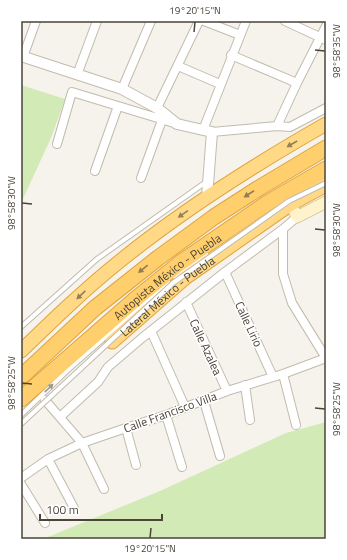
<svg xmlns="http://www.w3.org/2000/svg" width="347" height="560" font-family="'Titillium Web',sans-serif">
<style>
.green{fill:#d2eab5}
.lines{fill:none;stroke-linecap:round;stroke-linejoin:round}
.service-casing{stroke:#c2bbae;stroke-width:6}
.minor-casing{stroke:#c2bbae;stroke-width:10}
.tertiary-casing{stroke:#c2bbae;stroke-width:12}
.secondary-casing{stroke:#d6c79b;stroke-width:13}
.trunk-casing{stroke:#e0a43c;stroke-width:15}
.motorway-casing{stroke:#e0a43c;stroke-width:17}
.service{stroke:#fff;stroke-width:4}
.minor{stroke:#fff;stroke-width:8}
.tertiary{stroke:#fff;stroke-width:10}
.secondary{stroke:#fff3cd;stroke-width:11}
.trunk{stroke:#ffd985;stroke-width:13}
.motorway{stroke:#ffcf6e;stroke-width:15}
.service-bridge-casing{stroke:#c2bbae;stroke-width:6;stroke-linecap:butt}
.service-bridge{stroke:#fff;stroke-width:4}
.oneway{fill:#938057}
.oneway2{fill:#937c4e}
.oneway3{fill:#9c9892}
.ticks{fill:none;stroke:#4b4439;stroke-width:1.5}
.labels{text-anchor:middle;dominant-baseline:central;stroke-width:3;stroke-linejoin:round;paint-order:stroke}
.street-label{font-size:12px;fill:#4b4439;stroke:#fff}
.neatline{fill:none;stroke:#4b4439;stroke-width:1.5}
.ticks-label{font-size:10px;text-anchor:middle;fill:#4b4439}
</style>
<rect width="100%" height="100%" fill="#f6f3ec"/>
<!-- green -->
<path class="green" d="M21,85L65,99L51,138L21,203Z
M326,422V539H43L160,491L286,433Z"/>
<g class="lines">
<defs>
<path id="service" d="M175,277L206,254
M21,327L97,259L206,182
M21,415L68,370L168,282"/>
<path id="minor" d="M204,21L240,35
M285,21L326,40
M231,55L297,83
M23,57L36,21
M178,66L220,84
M77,75L97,21
M122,89L151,21
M157,108L199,21
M277,126L297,83L326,26
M203,130L246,21
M212,132L277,126L290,127L326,108
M57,144L72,92L174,123
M95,171L118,106
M141,178L162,120
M283,229V274L292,303L326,358
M225,272L273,377
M186,302L227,391
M151,331L185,407
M283,374L296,425
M245,385L250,420
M45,400L82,443L104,489
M204,401L220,456
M166,415L182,467
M60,417L98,382L108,367L142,338L225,272L283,229L297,217
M126,428L136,465
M48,459L74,508
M21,478L48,459L82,443L126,428L166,415L227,391L283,374L326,358
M21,484L45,523"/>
<path id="tertiary" d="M21,56L122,89L157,108L177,124L212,132L207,197"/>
<path id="secondary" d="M291,204L297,217L326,202"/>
<g id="trunk">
<path id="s1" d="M112,342L185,278L291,204L326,185"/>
<path d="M21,351C53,320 85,289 120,261C184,209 254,165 326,124"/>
</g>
<g id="motorway">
<path d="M21,377L95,308L158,258L214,217L259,188L326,148"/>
<path id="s2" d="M21,399L138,297L180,263L269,202L326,169"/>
</g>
</defs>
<!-- service casing -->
<use href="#service" class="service-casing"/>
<!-- minor casing -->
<use href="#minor" class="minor-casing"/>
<!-- tertiary casing -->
<use href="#tertiary" class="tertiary-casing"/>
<!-- secondary casing -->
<use href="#secondary" class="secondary-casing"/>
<!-- trunk casing -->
<use href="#trunk" class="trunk-casing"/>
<!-- motorway casing -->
<use href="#motorway" class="motorway-casing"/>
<!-- service -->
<use href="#service" class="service"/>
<!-- minor -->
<use href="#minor" class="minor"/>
<!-- tertiary -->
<use href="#tertiary" class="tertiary"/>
<!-- secondary -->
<use href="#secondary" class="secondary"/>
<!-- trunk -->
<use href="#trunk" class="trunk"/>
<!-- motorway -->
<use href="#motorway" class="motorway"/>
<defs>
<path id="service-bridge" d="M21,424L173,283L289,201L326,183"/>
</defs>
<!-- service-bridge casing -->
<use href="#service-bridge" class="service-bridge-casing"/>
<!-- service-bridge -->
<use href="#service-bridge" class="service-bridge"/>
</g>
<!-- one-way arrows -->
<defs><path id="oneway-solid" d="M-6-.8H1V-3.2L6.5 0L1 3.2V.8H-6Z"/></defs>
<g class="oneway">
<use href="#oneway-solid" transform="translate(292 144) rotate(150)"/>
<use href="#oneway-solid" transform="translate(183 214) rotate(145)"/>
<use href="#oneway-solid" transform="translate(81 295) rotate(137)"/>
</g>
<g class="oneway2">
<use href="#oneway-solid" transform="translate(249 194) rotate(147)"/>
<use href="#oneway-solid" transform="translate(143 269) rotate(141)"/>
</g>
<use class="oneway3" href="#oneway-solid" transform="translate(49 388) rotate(-44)"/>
<!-- ticks -->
<path class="ticks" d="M194,32L195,22M315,50L325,51M22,203L32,204M315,229L325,230M22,383L32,384M315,408L325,409M150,538L151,528"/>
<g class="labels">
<!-- street labels -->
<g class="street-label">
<text stroke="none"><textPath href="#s2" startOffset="191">Autopista México - Puebla</textPath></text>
<text stroke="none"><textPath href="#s1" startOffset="72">Lateral México - Puebla</textPath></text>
<text transform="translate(249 324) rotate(65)">Calle Lirio</text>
<text transform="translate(206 347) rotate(65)">Calle Azalea</text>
<text transform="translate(170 412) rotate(-20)">Calle Francisco Villa</text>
</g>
</g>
<!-- border -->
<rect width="347" height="560" fill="none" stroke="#ffffff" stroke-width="44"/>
<!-- scale -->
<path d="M40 514v6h122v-6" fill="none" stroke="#4b4439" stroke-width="2"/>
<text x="46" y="514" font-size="12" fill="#4b4439" stroke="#ffffff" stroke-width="3" paint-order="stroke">100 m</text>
<rect x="22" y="22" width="303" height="516" class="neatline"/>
<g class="ticks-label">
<text x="195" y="14">19°20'15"N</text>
<text transform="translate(336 51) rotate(-90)" y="4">98°58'35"W</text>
<text transform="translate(11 203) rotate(-90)" y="4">98°58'30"W</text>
<text transform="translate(336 230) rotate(-90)" y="4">98°58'30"W</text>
<text transform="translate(11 383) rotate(-90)" y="4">98°58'25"W</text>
<text transform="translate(336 409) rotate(-90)" y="4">98°58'25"W</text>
<text x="150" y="552">19°20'15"N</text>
</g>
</svg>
